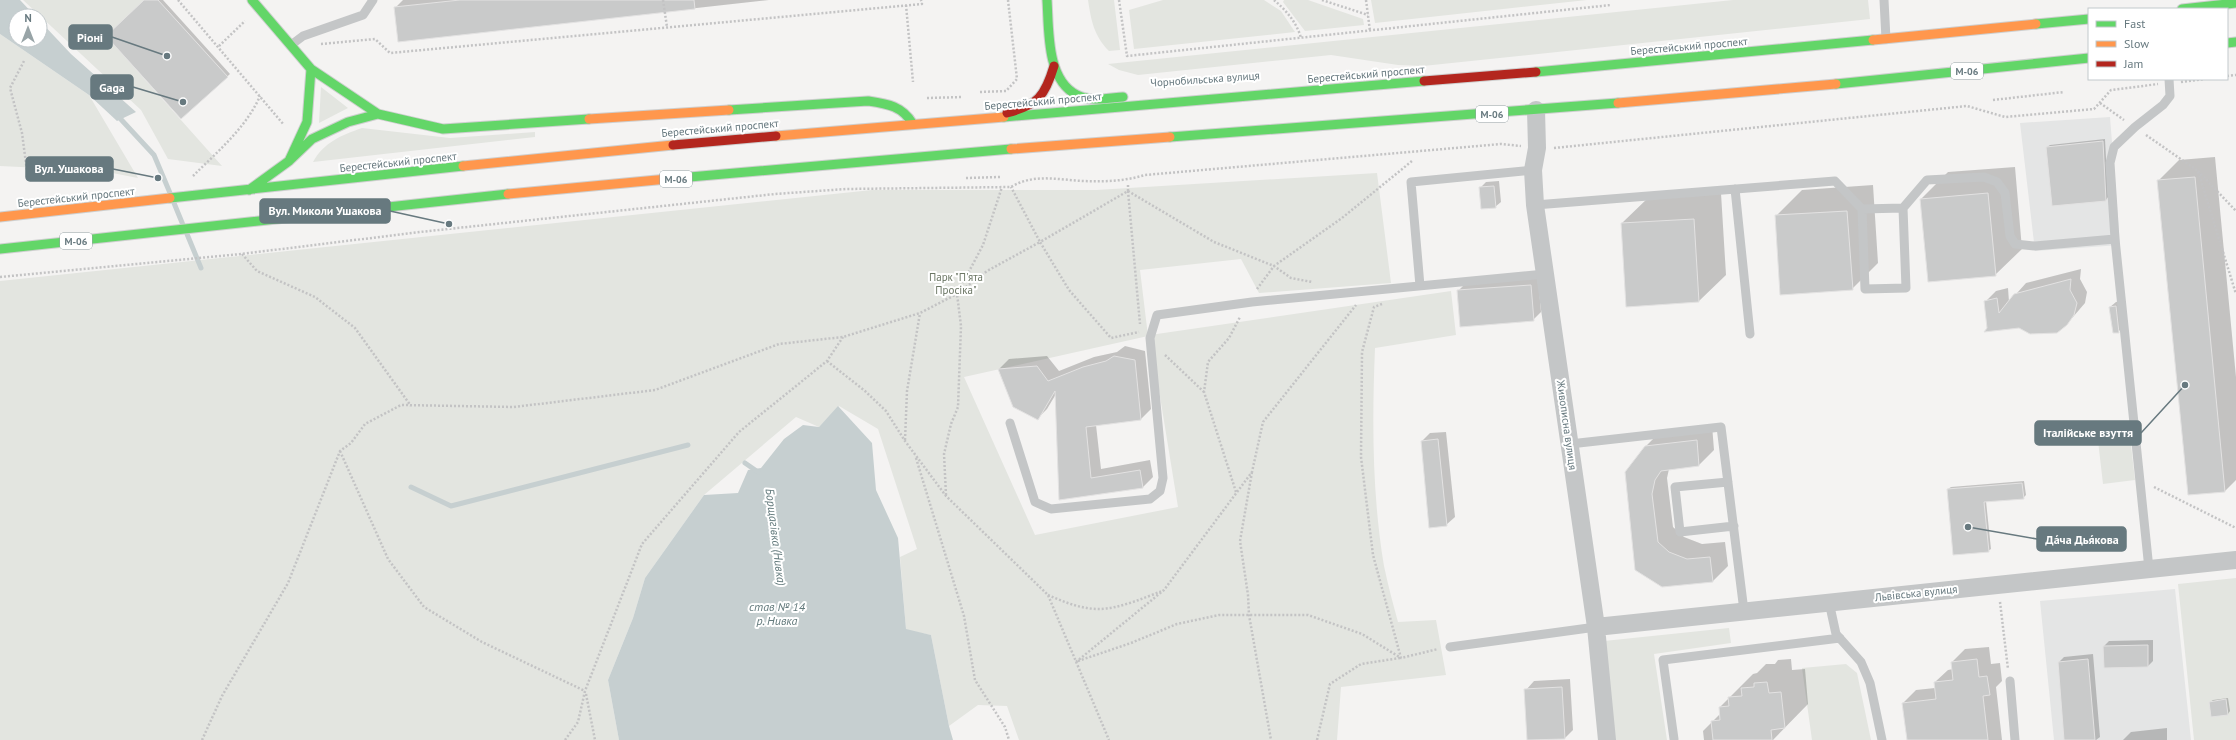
<svg xmlns="http://www.w3.org/2000/svg" width="2236" height="740" font-family="'PT Sans',sans-serif">
<style>
.built{fill:#e4e5e5}
.green{fill:#e3e5e0}
.water{fill:#c6cfd0}
.shadow{fill:#0003}
.lines{fill:none;stroke-linecap:round;stroke-linejoin:round}
.stream{stroke:#c6cfd0;stroke-width:5}
.building{fill:#c9caca;stroke:#e3e2e2}
.fast-casing{stroke:#cecfcf;stroke-width:11}
.slow-casing{stroke:#cecfcf;stroke-width:11}
.jam-casing{stroke:#cecfcf;stroke-width:11}
.path{stroke:#c3c3c4;stroke-width:2.5;stroke-dasharray:2 2;stroke-linecap:butt}
.lane{stroke:#c4c6c7;stroke-width:9}
.street{stroke:#c4c6c7;stroke-width:18}
.fast{stroke:#63d668;stroke-width:9}
.slow{stroke:#ff974d;stroke-width:9}
.jam{stroke:#b3261e;stroke-width:9}
.labels{text-anchor:middle;dominant-baseline:central;stroke-width:4;stroke-linejoin:round;paint-order:stroke}
.shield{fill:#fff;stroke:#95a1a5;stroke-width:1}
.shield-label{font-size:10px;font-weight:bold;fill:#67797f}
.street-label{font-size:11px;fill:#67797f;stroke:#fff}
.park-label{font-size:11px;fill:#6c7765;stroke:#fff}
.water-label{font-size:12px;font-style:italic;fill:#637a7c;stroke:#fff}
.leader{fill:none;stroke:#67797f;stroke-width:1.5}
.callout-dot{fill:#67797f;stroke:#fff;stroke-width:1.5}
.callout{fill:#67797f;stroke:#67797f;stroke-width:1.5}
.callout-label{font-size:12px;text-anchor:middle;font-weight:bold;fill:#fff}
</style>
<rect width="100%" height="100%" fill="#f4f3f2"/>
<!-- built -->
<path class="built" d="M2110,117L2120,245L2035,251L2020,123Z
M2175,589L2191,740H2054L2040,601Z"/>
<!-- green -->
<path class="green" d="M23,0H144L106,36L222,166L168,159L141,110Z
M1088,0H1114L1120,50L1109,51C1094,36 1091,20 1088,0Z
M1163,0H1264L1281,11L1295,32L1134,49L1129,10Z
M1284,0H1308L1363,19L1364,25L1305,31L1283,2Z
M1371,0H1587L1375,23Z
M1733,0H1868L1870,19L1423,66L1398,65L1331,55L1138,75L1119,70L1108,64Z
M0,34L89,95L138,178L102,171L0,166Z
M321,87L348,108L319,123Z
M362,128L450,138L535,132V137L313,162C324,142 342,135 362,128Z
M1377,173L1391,283L1259,293L1241,259L1140,270L1148,336L964,377L1035,535L1178,507L1150,335L1451,291L1456,335L1375,348C1372,420 1372,495 1384,566C1388,585 1393,604 1398,622L1436,620L1446,675L1341,687L1337,740H1019L1007,706L978,705L949,726L931,635L906,630L900,557L917,549L878,429L839,406L819,427L796,417L704,495L645,578L633,618L608,680L619,740H0V281L872,190H1096Z
M2129,428L2135,480L2103,484L2097,432Z
M2236,578V740H2194L2178,584Z
M1729,628L1731,643L1654,654L1667,740H1614L1604,641Z
M1846,664L1857,673L1871,740H1812L1802,668Z"/>
<!-- water -->
<path class="water" d="M0,0H20L35,16H16V40H40V21L71,54L136,112L117,121L89,95L0,34Z
M838,406L872,443L876,490L898,538L906,629L931,635L949,726L953,740H619L608,680L633,618L645,578L704,495L738,493L748,470L761,468L784,439L803,425L819,427Z"/>
<!-- shadow -->
<path class="shadow" d="M146,0H163L230,74L181,118Z
M403,0H769L399,41L395,8Z
M2105,139L2108,197L2106,200L2053,205L2047,147L2050,145Z
M2215,157L2236,377V480L2225,491L2189,494L2158,181L2179,160Z
M2015,167L2022,249L1995,275L1921,199L1948,172Z
M1499,181L1501,202L1495,207L1480,188L1486,182Z
M1873,185L1878,263L1852,289L1776,216L1802,190Z
M1721,193L1726,275L1699,301L1622,223L1649,197Z
M2081,269L2080,279L2087,292L2085,303L2067,324L1988,328L1985,302L1996,291L2008,288L2009,302L2026,283Z
M1538,277L1541,312L1533,320L1458,291L1466,283Z
M2121,301L2124,326L2118,332L2110,307L2116,302Z
M1125,346L1145,351L1151,409L1141,419L1096,425L1101,469L1150,460L1153,477L1143,487L1060,499L1056,394L1047,409L1037,419L999,369L1009,359L1047,356L1059,371L1094,357L1117,352Z
M1712,425L1714,450L1699,465L1669,469L1667,478L1673,527L1684,537L1702,544L1725,542L1728,566L1713,581L1662,586L1646,446L1661,431Z
M1446,432L1455,517L1446,525L1422,441L1430,433Z
M2024,481L2026,495L2023,498L1986,501L1991,549L1988,551L1948,489L1951,487Z
M2153,640V661L2148,666L2104,646L2109,641Z
M1989,647L1991,664L2000,663L2002,681L1996,687L2002,740H1908L1903,703L1916,690L1935,688V682L1948,670L1953,669L1952,662L1965,649Z
M2093,654L2100,737L2096,740H2065L2059,662L2064,657Z
M1791,659L1792,670L1805,669L1808,704L1773,740H1704L1703,731L1720,714V707L1753,674L1757,673L1766,664H1775L1778,660Z
M1570,679L1573,730L1565,738L1528,740L1526,690L1534,681Z
M2228,698L2230,711L2228,714L2212,716L2210,702L2213,700Z
M2167,728V740H2123L2131,732Z"/>
<g class="lines">
<!-- stream -->
<path class="stream" d="M116,114L154,155L170,193
M174,203L183,225
M187,234L201,268
M745,463L758,472
M411,487L451,506L688,445"/>
</g>
<!-- building -->
<path class="building" d="M144,0H158L228,77L181,119L106,36Z
M460,0H694L695,9L398,42L394,7Z
M2103,141L2106,201L2052,206L2046,147Z
M2195,177L2225,492L2188,495L2157,180Z
M1494,186L1496,208L1481,209L1479,187Z
M1988,193L1996,276L1928,282L1920,199Z
M1847,211L1853,290L1780,295L1775,215Z
M1694,219L1699,302L1626,307L1621,223Z
M2071,279L2070,290L2077,303L2074,315L2067,325L2057,333L2030,334L2019,328L1984,332L1987,328L1984,301L1997,298L1999,313L2014,294Z
M1531,285L1534,321L1460,327L1457,290Z
M2116,306L2119,333H2113L2109,307Z
M1114,356L1135,360L1141,420L1086,427L1091,478L1140,470L1143,488L1059,500L1055,391L1038,420L1013,407L998,369L1037,366L1048,381L1083,367L1106,361Z
M1438,439L1447,526L1429,528L1421,441Z
M1697,440L1699,466L1661,471L1655,480L1652,494L1658,542L1669,552L1687,559L1710,557L1713,582L1662,587L1635,570L1625,472L1645,446Z
M2022,483L2024,499L1984,502L1989,552L1953,555L1947,489Z
M2148,645V667L2104,668L2103,646Z
M1977,659L1979,677L1987,676L1990,695L1983,696L1988,740H1907L1902,703L1936,699L1934,682L1953,680L1951,662Z
M2088,659L2095,740H2064L2058,662Z
M1767,682L1769,693L1781,692L1785,728L1771,730L1772,740H1713L1711,721L1720,720L1719,707L1729,706L1728,697L1742,696L1741,688L1754,687V683Z
M1562,687L1565,739L1527,740L1524,689Z
M2226,699L2228,715L2211,717L2209,702Z"/>
<g class="lines">
<defs>
<path id="fast" d="M252,0L311,69L378,114
M1047,0C1049,29 1046,80 1077,95C1091,102 1109,98 1123,97
M2182,9L2236,3
M2036,24L2089,19
M2227,43L2236,42
M1536,72L1873,40
M1836,84L2089,58
M729,110L868,101C888,104 902,106 913,124
M1004,117L1424,81
M1170,137L1618,103
M289,161L307,122L311,69
M678,178L1011,149
M249,190L289,161L312,139L348,122L378,114L443,129L589,119
M170,198L463,166
M0,249L508,194"/>
<path id="slow" d="M1873,40L2036,24
M1618,103L1836,84
M589,119L729,110
M776,136L1004,117
M1011,149L1170,137
M463,166L673,145
M508,194L678,178
M0,217L170,198"/>
<path id="jam" d="M1424,81L1536,72
M1007,113C1038,105 1045,96 1054,66
M673,145L776,136"/>
</defs>
<!-- fast casing -->
<use href="#fast" class="fast-casing"/>
<!-- slow casing -->
<use href="#slow" class="slow-casing"/>
<!-- jam casing -->
<use href="#jam" class="jam-casing"/>
<!-- path -->
<path class="path" d="M178,0L284,125
M663,0L667,27
M1119,0L1127,56L1611,5
M1274,0C1286,10 1297,23 1301,38
M1322,0L1368,15
M1366,0L1370,31
M906,5L913,82
M321,44L375,39L390,53L922,4L921,0
M219,46L245,21
M24,61L10,88L22,133L27,171
M2227,76L2236,75
M2181,82L2204,79
M980,92L1006,91L1017,79L1008,0
M927,98L963,97
M1993,100L2064,92
M2100,103L2124,120
M2146,135L2198,171L2236,294
M1554,148L1967,106L2005,117L2094,109L2111,90L2158,84
M2198,171L2236,211
M193,176C217,152 246,128 260,96
M966,178L1000,177
M1128,185V191L1040,242L1069,290L1111,338L1139,332
M1128,191L1214,242L1274,266L1291,278L1312,282
M1128,191L1140,324
M242,254L257,271L315,297L355,328L411,406
M0,277L241,254L420,232L775,194L846,189L1011,187C1034,173 1059,180 1084,181C1105,182 1125,181 1145,175L1501,144L1521,146
M1257,289L1274,266L1342,218L1412,161
M1382,304L1374,307L1362,352L1361,457L1373,555L1401,658L1438,649
M1165,355L1204,392
M827,361L865,391L886,411L905,441L946,496L1048,595L1109,740
M905,440L907,391L920,313
M340,451L388,559L424,607L482,642L585,691
M916,458L964,616L975,680L1005,727L1009,740
M1252,472L1240,541L1248,595L1249,615L1271,740
M2154,487L2236,528
M1236,492L1204,392L1208,362L1229,338L1240,317
M946,495L944,454L951,424L958,407L961,326L957,294L983,245L1002,187
M1048,595C1064,602 1081,609 1099,609C1118,609 1144,598 1162,591
M2000,602L2008,669
M1078,661L1131,643L1177,624L1219,615H1308L1362,634L1401,658
M1076,662L1164,590L1252,472L1263,422L1356,305
M586,694L595,740
M202,740L222,696L288,583L340,451L351,443L365,424L401,405L514,407L655,390L779,344L843,337L920,313L957,294L987,271L1040,242L1011,187
M565,740L578,722L585,691L642,544L739,432L827,361L843,337
M1317,740L1330,684L1361,664L1400,658"/>
<!-- lane -->
<path class="lane" d="M1884,0L1886,39
M291,45L303,36L363,15L373,0
M1735,189L1750,334
M1535,205L1835,181L1862,209L1865,289L1906,288L1903,208
M1862,209L1903,208L1927,180L1984,177L1997,182L2005,193L2010,236L2015,244L2035,246L2115,239L2110,163L2114,147L2135,127L2163,105L2170,96L2169,79
M2115,239L2149,569
M1420,286L1411,182L1533,170
M1010,423L1035,502L1051,509L1150,499L1160,491L1163,478L1150,338L1157,315L1252,302L1545,274
M1570,444L1721,427L1744,611
M1728,482L1675,487L1680,532L1734,526
M1829,602L1836,634L1861,662L1870,683L1882,740
M1450,647L1596,627
M2010,681L2015,740
M1674,739L1663,660L1840,638"/>
<!-- street -->
<path class="street" d="M1536,110L1537,148L1533,170L1535,205L1596,627L1607,740
M1596,627L2236,560"/>
<!-- fast -->
<use href="#fast" class="fast"/>
<!-- slow -->
<use href="#slow" class="slow"/>
<!-- jam -->
<use href="#jam" class="jam"/>
</g>
<g class="labels">
<!-- shield labels -->
<g class="shield">
<rect x="1951" y="63" width="32" height="16" rx="3"/>
<rect x="1476" y="106" width="32" height="16" rx="3"/>
<rect x="660" y="171" width="32" height="16" rx="3"/>
<rect x="60" y="233" width="32" height="16" rx="3"/>
</g>
<g class="shield-label">
<text x="1967" y="71">М-06</text>
<text x="1492" y="114">М-06</text>
<text x="676" y="179">М-06</text>
<text x="76" y="241">М-06</text>
</g>
<!-- street labels -->
<g class="street-label">
<text transform="translate(1689 46) rotate(-5)">Берестейський проспект</text>
<text transform="translate(1366 74) rotate(-5)">Берестейський проспект</text>
<text transform="translate(1205 79) rotate(-4)">Чорнобильська вулиця</text>
<text transform="translate(1043 101) rotate(-5)">Берестейський проспект</text>
<text transform="translate(720 128) rotate(-5)">Берестейський проспект</text>
<text transform="translate(398 162) rotate(-6)">Берестейський проспект</text>
<text transform="translate(76 197) rotate(-6)">Берестейський проспект</text>
<text transform="translate(1567 425) rotate(82)">Живописна вулиця</text>
<text transform="translate(1916 593) rotate(-6)">Львівська вулиця</text>
</g>
<!-- park labels -->
<g class="park-label">
<text x="956" y="277">Парк "П'ята<tspan x="956" dy="13">Просіка"</tspan></text>
</g>
<!-- water labels -->
<g class="water-label">
<text transform="translate(776 537) rotate(83)">Борщагівка (Нивка)</text>
<text x="777" y="606">став № 14<tspan x="777" dy="14">р. Нивка</tspan></text>
</g>
</g>
<!-- callouts -->
<path class="leader" d="M167 56L112 37M183 102L133 87M158 178L113 169M449 224L390 211M2185 385L2141 433M1968 527L2037 539"/>
<g class="callout-dot">
<circle cx="167" cy="56" r="4"/>
<circle cx="183" cy="102" r="4"/>
<circle cx="158" cy="178" r="4"/>
<circle cx="449" cy="224" r="4"/>
<circle cx="2185" cy="385" r="4"/>
<circle cx="1968" cy="527" r="4"/>
</g>
<g class="callout">
<rect x="69" y="25" width="43" height="24" rx="4"/>
<rect x="91" y="75" width="42" height="24" rx="4"/>
<rect x="26" y="157" width="87" height="24" rx="4"/>
<rect x="260" y="199" width="130" height="24" rx="4"/>
<rect x="2035" y="421" width="106" height="24" rx="4"/>
<rect x="2037" y="527" width="89" height="24" rx="4"/>
</g>
<g class="callout-label">
<text x="90" y="42">Ріоні</text>
<text x="112" y="92">Gaga</text>
<text x="69" y="173">Вул. Ушакова</text>
<text x="325" y="215">Вул. Миколи Ушакова</text>
<text x="2088" y="437">Італійське взуття</text>
<text x="2082" y="544">Да́ча Дья́кова</text>
</g>
<!-- legend -->
<rect x="2088" y="8" width="140" height="72" fill="#ffffff" stroke="#c2c9cc"/>
<rect x="2096" y="21" width="20" height="6" fill="#63d668" stroke="#c2c9cc"/>
<text x="2124" y="28" font-size="12" fill="#67797f">Fast</text>
<rect x="2096" y="41" width="20" height="6" fill="#ff974d" stroke="#c2c9cc"/>
<text x="2124" y="48" font-size="12" fill="#67797f">Slow</text>
<rect x="2096" y="61" width="20" height="6" fill="#b3261e" stroke="#c2c9cc"/>
<text x="2124" y="68" font-size="12" fill="#67797f">Jam</text>
<!-- north arrow -->
<g transform="translate(28 28)"><circle r="19" fill="#ffffff" stroke="#c2c9cc"/>
<path d="M0-3L7 15L0 10L-7 15Z" fill="#98a4a7"/>
<text y="-6" font-size="11" font-weight="bold" text-anchor="middle" fill="#67797f">N</text>
</g>
</svg>
